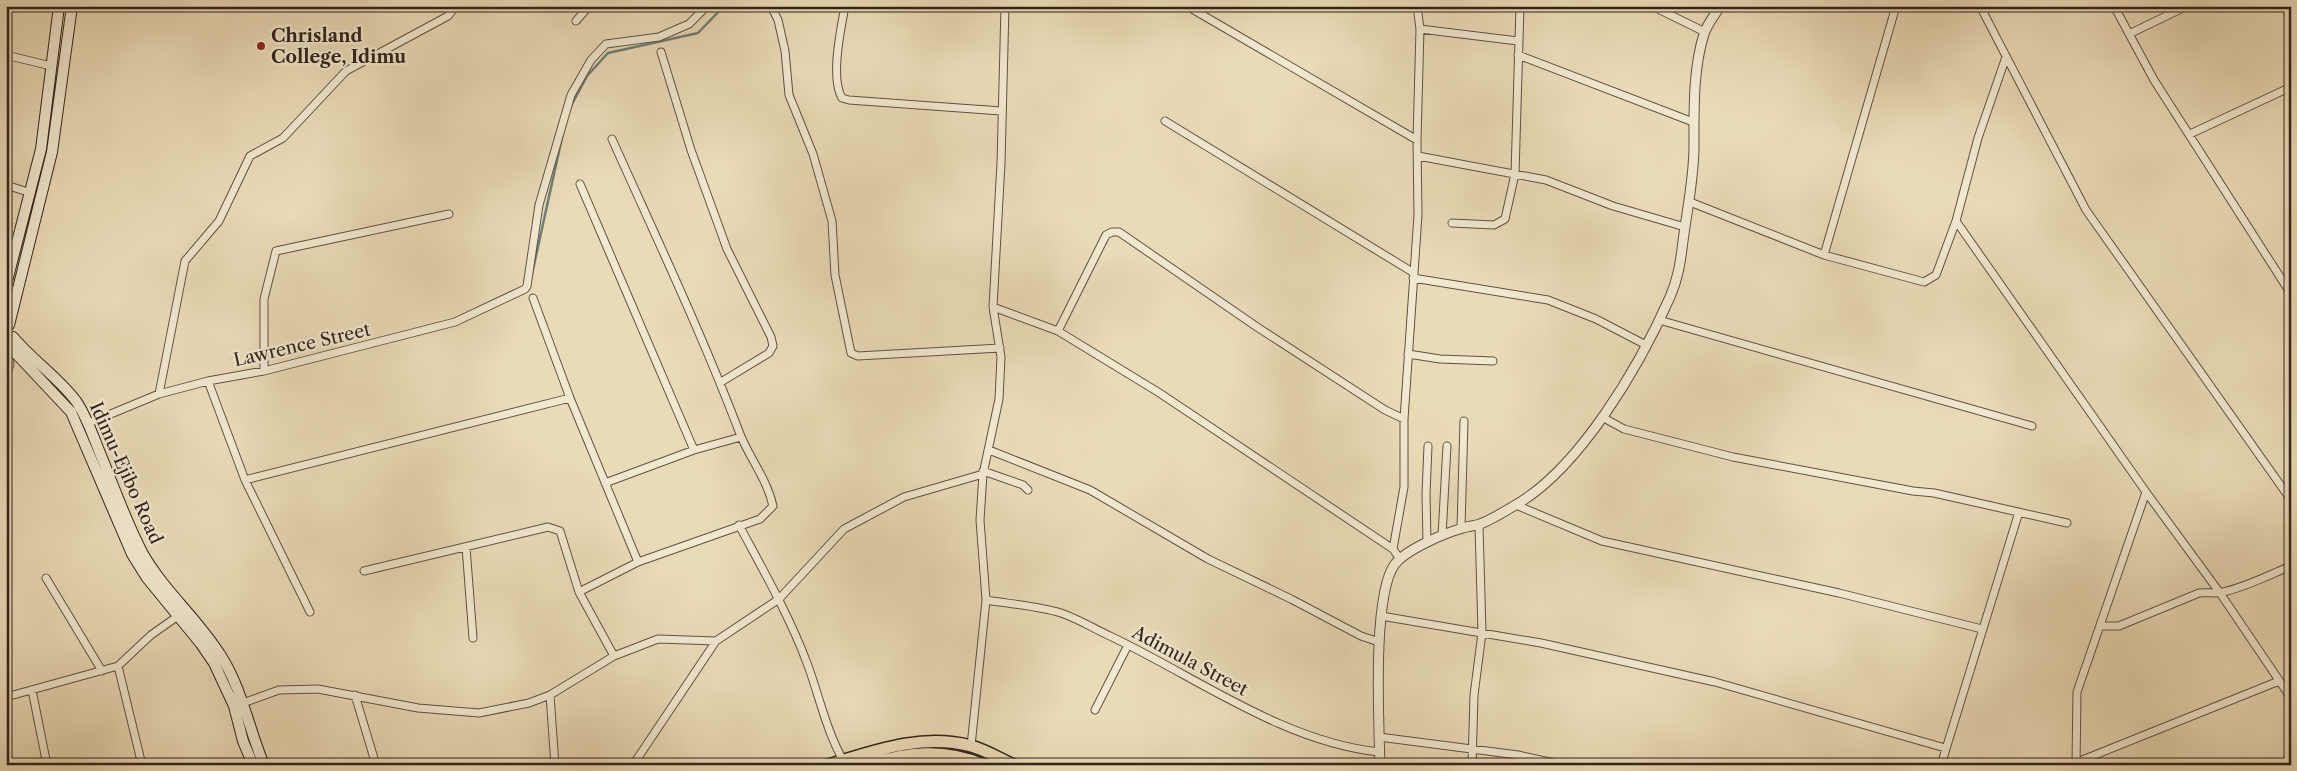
<svg xmlns="http://www.w3.org/2000/svg" width="2297" height="771" font-family="'Libre Caslon Text',serif">
<style>
.lines{fill:none;stroke-linecap:round;stroke-linejoin:round}
.stream{stroke:#6f7e77;stroke-width:2.5}
.minor-casing{stroke:#605143;stroke-width:9}
.tertiary-casing{stroke:#605143;stroke-width:11}
.secondary-casing{stroke:#32231c;stroke-width:12}
.primary-casing{stroke:#32231c;stroke-width:14}
.minor{stroke:#f1e8d0;stroke-width:7}
.tertiary{stroke:#f1e8d0;stroke-width:9}
.secondary{stroke:#f1e8d0;stroke-width:10}
.primary{stroke:#eadbb7;stroke-width:11}
.poi-dot{fill:#8f2418;stroke:#f1e8d0;stroke-width:2}
.labels{text-anchor:middle;dominant-baseline:central;stroke-width:4.5;stroke-linejoin:round;paint-order:stroke}
.poi-label{font-size:18px;font-weight:bold;fill:#32231c;stroke:#f1e8d0;text-anchor:start}
.street-label{font-size:18px;fill:#32231c;stroke:#f1e8d0}
</style>
<rect width="100%" height="100%" fill="#eadbb7"/>
<filter id="stains"><feTurbulence type="fractalNoise" baseFrequency=".004" numOctaves="4"/><feColorMatrix values="0 0 0 0 .2 0 0 0 0 .09 0 0 0 0 .02 0 0 0 .5 -.17"/></filter>
<radialGradient id="worn" r=".72"><stop offset=".6" stop-color="#630" stop-opacity="0"/><stop offset="1" stop-color="#630" stop-opacity=".3"/></radialGradient>
<g class="lines">
<!-- stream -->
<path class="stream" d="M571,106L587,76L608,53L698,33L724,6
M532,274L563,133"/>
<defs>
<path id="minor" d="M771,6L778,20L785,51L789,95L813,154L832,221L835,275L851,353L858,356L1000,348
M845,6C841,28 830,78 842,98L849,100L1001,111
M1187,6L1417,140
M1652,6L1705,32
M1980,6L2086,210L2291,500
M2114,6L2154,80L2291,294
M576,21L589,6
M1420,29L1518,41
M2129,34L2187,6
M661,52L691,150L727,249L771,337L773,346L769,353L721,382
M6,55L51,66
M1518,55L1693,122
M2006,57L1978,138L1956,221L2146,492L2220,593L2291,698
M1165,121L1414,273
M2190,134L2291,87
M1418,156L1546,180L1613,206L1685,227
M580,184L694,450
M6,185L31,193
M1690,202L1824,255L1924,282L1936,275L1956,221
M1452,223L1494,225L1505,219L1515,174L1520,6
M1824,255L1896,6
M1413,278L1548,300L1596,319L1646,345
M533,298L570,398L638,562
M993,307L1058,331L1158,392L1393,549
M1659,320L2032,426
M1058,331L1106,235L1112,232H1119L1257,327L1385,410L1404,419
M6,349L10,364L6,379
M1408,354L1440,359L1493,361
M264,371V299L276,251L449,214
M208,381L245,480L310,612
M159,394L185,261L219,221L250,156L283,138L346,71L448,16L456,6
M1602,417L1624,429L1733,457L1913,491L1934,493L2067,523
M89,423L159,394L208,381L264,371L455,322L525,289L527,286L539,205L571,95L591,60L606,44L659,37L689,24L707,6
M989,450L1090,490L1208,559L1291,599L1361,636L1379,642
M983,471L1023,485L1028,490
M245,480L570,398
M605,483L694,450L741,437
M1516,505L1602,541L1839,593L1982,629
M739,525C763,570 789,615 807,663C819,695 826,730 843,760
M1461,528L1464,421
M1442,536L1447,446
M1427,542L1426,494L1428,446
M466,547L473,638
M1400,559L1393,549L1404,487V419L1418,215L1417,140L1420,29L1417,6
M364,571L548,527L560,531L579,592L614,656
M46,578L102,671
M579,592L638,562L760,519L773,506C767,479 750,459 740,434C702,334 656,237 612,139
M986,600C1010,604 1038,606 1061,613C1079,619 1096,630 1112,637C1198,678 1284,742 1379,752
M1381,616L1541,643L1715,682L1945,748
M2101,626H2119L2199,593C2208,592 2216,594 2223,592C2246,587 2269,575 2291,566
M118,666L142,765
M32,690L47,765
M355,695L376,765
M550,695L555,765
M6,697L118,666L151,635L178,616
M243,703L279,690L318,689L418,708L479,713L529,703L550,695L614,656L658,639L716,641
M1095,710L1128,645
M1379,737L1518,755L1563,765
M971,746L986,600L980,520L983,474L999,399L1001,357L993,307L1001,163L1005,6
M633,765L716,641L779,599L844,529L904,497L983,474
M1472,765L1474,695L1482,633L1479,525
M1941,765L2019,512
M2064,765L2075,763L2279,681
M2076,765L2077,692L2146,492"/>
<path id="tertiary" d="M1380,765C1379,723 1372,594 1395,564C1407,549 1445,533 1463,528C1468,526 1475,526 1480,524C1491,520 1502,513 1512,507C1579,471 1640,365 1670,297C1681,272 1681,252 1685,227C1689,200 1694,173 1694,146C1694,109 1693,69 1704,34C1707,24 1715,15 1720,6"/>
<path id="secondary" d="M6,285L41,149L59,6
M9,325L52,152L72,6
M13,337C32,360 58,377 76,401C87,417 93,436 100,453C114,487 126,522 143,554C164,591 198,619 221,656C242,689 249,729 264,765
M7,344L71,412L132,554L147,578L201,644L214,663L234,706L243,741L253,765"/>
<path id="primary" d="M828,765C874,751 922,733 971,746C986,750 1000,759 1014,765
M866,765C908,752 943,748 984,765"/>
</defs>
<!-- minor casing -->
<use href="#minor" class="minor-casing"/>
<!-- tertiary casing -->
<use href="#tertiary" class="tertiary-casing"/>
<!-- secondary casing -->
<use href="#secondary" class="secondary-casing"/>
<!-- primary casing -->
<use href="#primary" class="primary-casing"/>
<!-- minor -->
<use href="#minor" class="minor"/>
<!-- tertiary -->
<use href="#tertiary" class="tertiary"/>
<!-- secondary -->
<use href="#secondary" class="secondary"/>
<!-- primary -->
<use href="#primary" class="primary"/>
</g>
<!-- markers -->
<circle class="poi-dot" cx="261" cy="46" r="5"/>
<g class="labels">
<!-- poi labels -->
<g class="poi-label">
<text x="271" y="36">Chrisland<tspan x="271" dy="21">College, Idimu</tspan></text>
</g>
<!-- street labels -->
<g class="street-label">
<text transform="translate(302 345) rotate(-13)">Lawrence Street</text>
<text transform="translate(126 473) rotate(66)">Idimu-Ejibo Road</text>
<text transform="translate(1190 661) rotate(28)">Adimula Street</text>
</g>
</g>
<!-- margin -->
<rect width="2297" height="771" fill="none" stroke="#eadbb7" stroke-width="25"/>
<rect x="8" y="8" width="2282" height="756" fill="none" stroke="#32231c" stroke-width="2.5"/>
<rect x="12" y="12" width="2272" height="746" fill="none" stroke="#32231c"/>
<rect width="100%" height="100%" filter="url(#stains)"/>
<rect width="100%" height="100%" fill="url(#worn)"/>
</svg>
